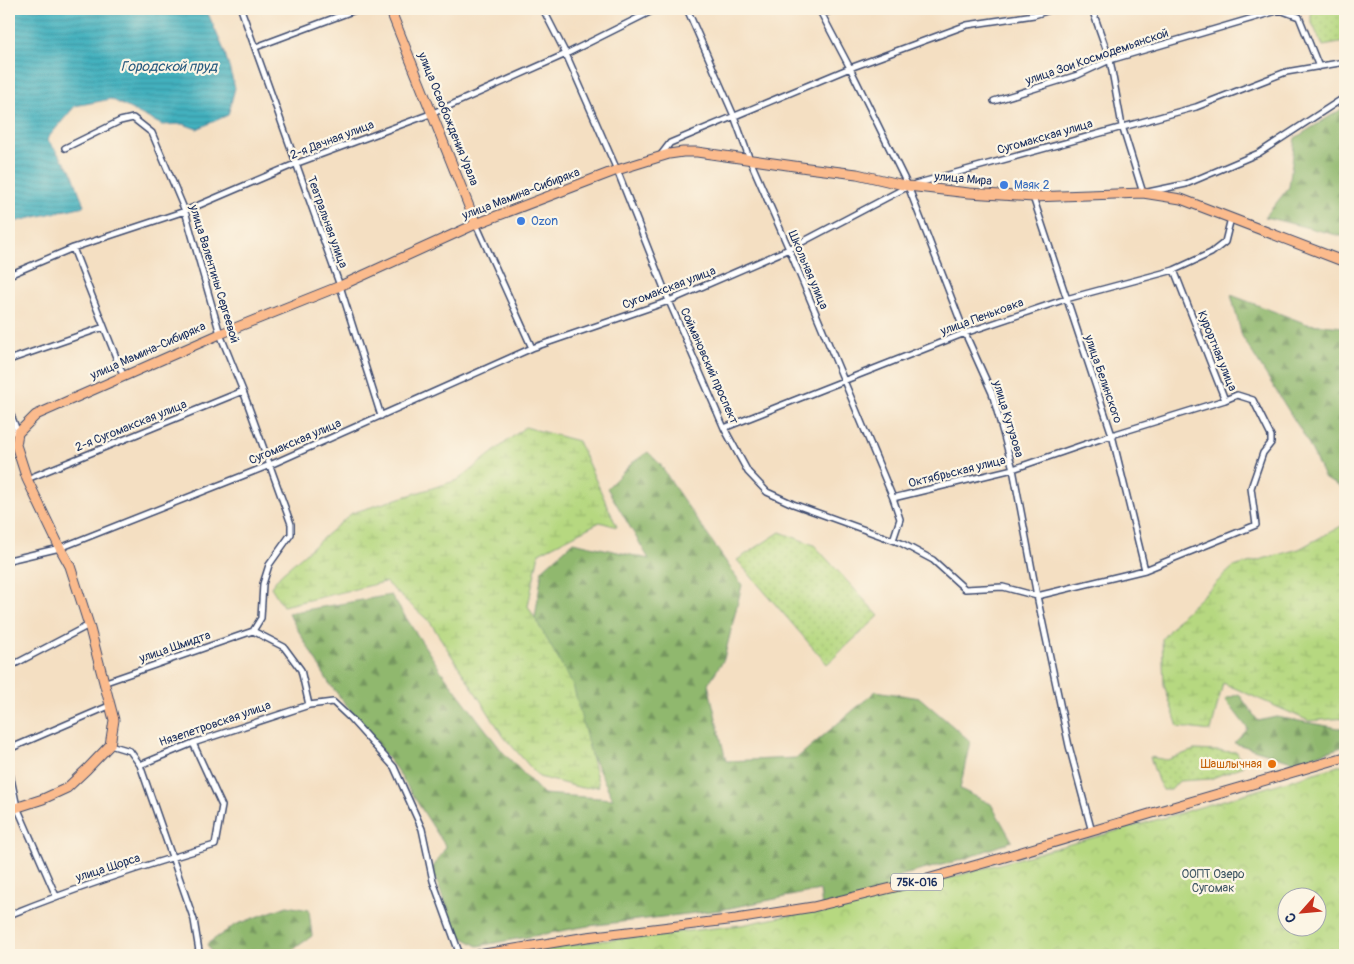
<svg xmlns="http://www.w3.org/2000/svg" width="1354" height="964" font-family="Pangolin,sans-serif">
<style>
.grass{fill:url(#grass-dots);stroke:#68846f}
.forest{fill:url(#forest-firs);stroke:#567466}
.wetland{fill:url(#wetland-marsh);stroke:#68846f}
.park{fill:url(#park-crowns);stroke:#68846f;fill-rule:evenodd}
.water{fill:url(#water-rules);stroke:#2f708e}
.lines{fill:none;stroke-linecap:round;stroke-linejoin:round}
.minor-casing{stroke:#3c496d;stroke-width:8}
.primary-casing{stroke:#3c496d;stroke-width:11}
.minor{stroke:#fff;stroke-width:5}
.primary{stroke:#fbbb8d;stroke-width:9}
.shop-dot{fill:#3f7fe0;stroke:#fcf5e5;stroke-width:2}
.food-dot{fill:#e8710a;stroke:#fcf5e5;stroke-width:2}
.labels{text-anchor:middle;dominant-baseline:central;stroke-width:4.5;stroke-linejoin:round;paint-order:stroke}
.shield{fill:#fcf5e5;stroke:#5e6a86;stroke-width:1}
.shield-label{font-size:11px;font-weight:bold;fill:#1b2f5e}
.street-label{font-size:12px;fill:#1b2f5e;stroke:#fcf5e5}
.shop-label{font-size:12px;fill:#366cbe;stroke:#fcf5e5;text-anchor:start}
.food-label{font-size:12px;fill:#c56008;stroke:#fcf5e5;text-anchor:end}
.park-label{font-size:12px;fill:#425966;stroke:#fcf5e5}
.water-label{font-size:14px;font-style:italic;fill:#295c80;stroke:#fcf5e5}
</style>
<defs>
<pattern id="grass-dots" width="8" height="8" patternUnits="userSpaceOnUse" patternTransform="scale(1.25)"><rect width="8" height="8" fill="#b6d880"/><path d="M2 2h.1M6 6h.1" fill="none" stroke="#9cba71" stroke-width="1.8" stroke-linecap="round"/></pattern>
<pattern id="forest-firs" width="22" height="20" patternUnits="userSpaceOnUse" patternTransform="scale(1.25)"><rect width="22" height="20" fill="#90b86e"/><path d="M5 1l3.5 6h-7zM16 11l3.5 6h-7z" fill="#75965e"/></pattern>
<pattern id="wetland-marsh" width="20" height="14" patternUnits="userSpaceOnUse" patternTransform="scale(1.25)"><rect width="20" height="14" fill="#b6d880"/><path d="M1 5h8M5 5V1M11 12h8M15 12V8" fill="none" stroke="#9cba71"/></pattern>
<pattern id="park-crowns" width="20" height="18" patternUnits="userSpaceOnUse" patternTransform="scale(1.25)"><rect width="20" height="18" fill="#b6d880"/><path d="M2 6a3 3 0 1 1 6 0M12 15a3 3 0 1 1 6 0" fill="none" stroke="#9cba71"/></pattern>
<pattern id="water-rules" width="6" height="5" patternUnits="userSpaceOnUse" patternTransform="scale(1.25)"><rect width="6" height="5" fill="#43b1be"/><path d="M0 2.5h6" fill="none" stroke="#37909e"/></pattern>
</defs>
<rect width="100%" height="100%" fill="#fcf5e5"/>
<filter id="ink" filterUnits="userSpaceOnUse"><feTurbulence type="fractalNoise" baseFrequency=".02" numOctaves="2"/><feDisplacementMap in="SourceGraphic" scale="10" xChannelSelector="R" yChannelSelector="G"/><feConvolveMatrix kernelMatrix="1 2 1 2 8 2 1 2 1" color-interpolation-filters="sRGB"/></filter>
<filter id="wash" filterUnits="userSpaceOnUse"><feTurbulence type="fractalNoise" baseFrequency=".0096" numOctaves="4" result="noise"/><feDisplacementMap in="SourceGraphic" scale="20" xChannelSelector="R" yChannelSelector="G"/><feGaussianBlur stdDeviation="1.12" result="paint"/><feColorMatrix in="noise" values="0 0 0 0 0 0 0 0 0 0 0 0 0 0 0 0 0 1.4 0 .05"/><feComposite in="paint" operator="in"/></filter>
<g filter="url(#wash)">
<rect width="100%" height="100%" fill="#f4dfc2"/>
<!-- grass -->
<path class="grass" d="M1311,9H1345V42L1323,46L1311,21Z
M780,532L814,545L879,616L827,664L737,560Z
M1194,750L1237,752L1243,766L1210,779L1179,781L1171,790H1163L1158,781L1150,757L1167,760Z"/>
<!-- forest -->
<path class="forest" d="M1345,107V237L1265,217L1289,187L1295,138Z
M1231,295L1307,324L1345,327V489L1325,479L1305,437L1242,336Z
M648,452L660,464L673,485L742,585L724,659L708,684L726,761L797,758L876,691L920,698L970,741L960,789L991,804L1012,841L961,860L899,876L911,892L824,924L820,890L720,910L588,926L478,946L460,936L449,914L432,869L446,847L396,769L329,683L288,613L391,595L441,671L502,751L543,794L613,799L575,722L534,625L542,570L573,542L649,559L607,488L632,463Z
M1239,694L1258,721L1276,717L1339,728L1345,727V746L1295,762L1234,743L1248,729L1225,699Z
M287,906L309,910L312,936L291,951V955H213L207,944L235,925Z"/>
<!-- wetland -->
<path class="wetland" d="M525,427L578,441L617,527L600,522L539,553L528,606L573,685L599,786L582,788L539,777L504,737L430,622L385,582L283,606L271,587L281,574L352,513L458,480Z
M1345,524V718L1309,721L1223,683L1211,731L1178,727L1164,685L1162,639L1181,616L1233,567L1299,549Z"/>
<!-- park -->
<path class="park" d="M1345,764V955H506L590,942L741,925L816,910L928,884L1177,814ZM1286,896H1316V926H1286Z"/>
<!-- water -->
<path class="water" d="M9,9H206L224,50L235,88L228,115L197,129L183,124L162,125L111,99L106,100L75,106L47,139L72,172L84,206L9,223Z"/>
</g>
<g filter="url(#ink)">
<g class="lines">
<defs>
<path id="minor" d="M241,9L340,286L381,416
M543,9L566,54L617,170L669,301L724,428L748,472L767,492L793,504L901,543L933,560L965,589L1003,587L1037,596L1145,570L1256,525L1251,488L1263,453L1271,443V436L1253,400L1237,395L1225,400L1174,270
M687,9L734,116L750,160L789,249L893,498L900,519L893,540
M819,9L850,68L908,186L965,333L992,393L1013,469L1037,596L1069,746L1092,832
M1092,9L1110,60L1122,126L1143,193L1186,184L1259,153L1345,97
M822,14L836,9
M256,47L358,9
M994,101L1078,75L1110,60L1280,10L1299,17L1319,67
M65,148L120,121L133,118L152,133L185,211L220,334L243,391L291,524V534L269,565L263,584L261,618L253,631L284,647L301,670L309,705L333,702L350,718L394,767L422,829L433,881L460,955
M660,156L670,143L850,68L967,25L1034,15L1053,9
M915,184L1196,107L1286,72L1345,62
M1033,197L1112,435L1145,570
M476,224L532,348
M73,248L123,375
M9,275L73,248L185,211L295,164L433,113L566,54L656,9
M9,360L104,327
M9,410L18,433
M724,428L965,333L1066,299L1174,270L1211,253L1225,242L1231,218
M9,431L18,433
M27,479L243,391
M893,498L1013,469L1112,435L1225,400
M9,560L60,548L270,465L532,348L669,301L789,249L907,187
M9,667L89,625
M103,683L253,631
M110,745L130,751L140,765L193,743L309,705
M9,749L109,706
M140,765L194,920L199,951L196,955
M9,769L17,807L56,896
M9,915C76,888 145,865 215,845L222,806L193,743"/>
<path id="primary" d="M390,9L476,224
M9,810L43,799L67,788L87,769L110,745L114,720L89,625L70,566L60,548L27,479L16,445L18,433L36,415L220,334L340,286L476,224L617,170L669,154L683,152H697L808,168L857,174L908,186L969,193L1033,197L1143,193L1181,199L1345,262
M478,955L587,937L736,919L813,907L924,880L998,859L1156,812L1345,757"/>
</defs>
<!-- minor casing -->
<use href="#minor" class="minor-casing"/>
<!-- primary casing -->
<use href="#primary" class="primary-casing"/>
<!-- minor -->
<use href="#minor" class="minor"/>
<!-- primary -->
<use href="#primary" class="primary"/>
</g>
</g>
<!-- markers -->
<g class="shop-dot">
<circle cx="1004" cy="185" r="5"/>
<circle cx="521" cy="221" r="5"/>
</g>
<circle class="food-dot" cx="1272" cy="764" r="5"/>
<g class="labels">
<!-- shield labels -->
<rect class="shield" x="891" y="873.5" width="52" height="17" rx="4"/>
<g class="shield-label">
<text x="917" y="882">75К-016</text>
</g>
<!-- street labels -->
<g class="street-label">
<text transform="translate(1097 57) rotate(-19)">улица Зои Космодемьянской</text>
<text transform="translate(448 119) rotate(68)">улица Освобождения Урала</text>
<text transform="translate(1045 137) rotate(-16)">Сугомакская улица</text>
<text transform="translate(332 140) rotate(-21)">2-я Дачная улица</text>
<text transform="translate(963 179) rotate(5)">улица Мира</text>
<text transform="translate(521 194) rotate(-21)">улица Мамина-Сибиряка</text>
<text transform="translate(327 222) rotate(70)">Театральная улица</text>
<text transform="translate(808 270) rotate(67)">Школьная улица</text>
<text transform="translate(214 274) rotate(73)">улица Валентины Сергеевой</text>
<text transform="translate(669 288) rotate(-21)">Сугомакская улица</text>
<text transform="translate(982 317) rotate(-20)">улица Пеньковка</text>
<text transform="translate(148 351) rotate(-24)">улица Мамина-Сибиряка</text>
<text transform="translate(1217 351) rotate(68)">Курортная улица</text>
<text transform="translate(709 366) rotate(66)">Соймановский проспект</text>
<text transform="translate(1103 379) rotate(71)">улица Белинского</text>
<text transform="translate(1008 419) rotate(73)">улица Кутузова</text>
<text transform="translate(131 426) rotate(-22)">2-я Сугомакская улица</text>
<text transform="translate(295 442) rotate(-23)">Сугомакская улица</text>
<text transform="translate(957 472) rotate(-14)">Октябрьская улица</text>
<text transform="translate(175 647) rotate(-19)">улица Шмидта</text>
<text transform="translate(215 724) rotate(-19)">Нязепетровская улица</text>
<text transform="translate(108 868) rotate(-18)">улица Щорса</text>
</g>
<!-- shop labels -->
<g class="shop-label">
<text x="1014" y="185">Маяк 2</text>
<text x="531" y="221">Ozon</text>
</g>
<!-- food labels -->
<g class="food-label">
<text x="1262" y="764">Шашлычная</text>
</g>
<!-- park labels -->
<g class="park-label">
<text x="1213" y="874">ООПТ Озеро<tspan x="1213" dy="14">Сугомак</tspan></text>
</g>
<!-- water labels -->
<g class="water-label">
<text x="169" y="66">Городской пруд</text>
</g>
</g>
<!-- margin -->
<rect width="1354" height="964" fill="none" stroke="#fcf5e5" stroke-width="30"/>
<!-- north arrow -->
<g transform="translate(1302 912) rotate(243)"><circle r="24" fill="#fcf5e5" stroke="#a2a6af"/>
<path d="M0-4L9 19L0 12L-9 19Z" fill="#c8321e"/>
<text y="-8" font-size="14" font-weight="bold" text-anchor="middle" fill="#1b2f5e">С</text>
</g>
</svg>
